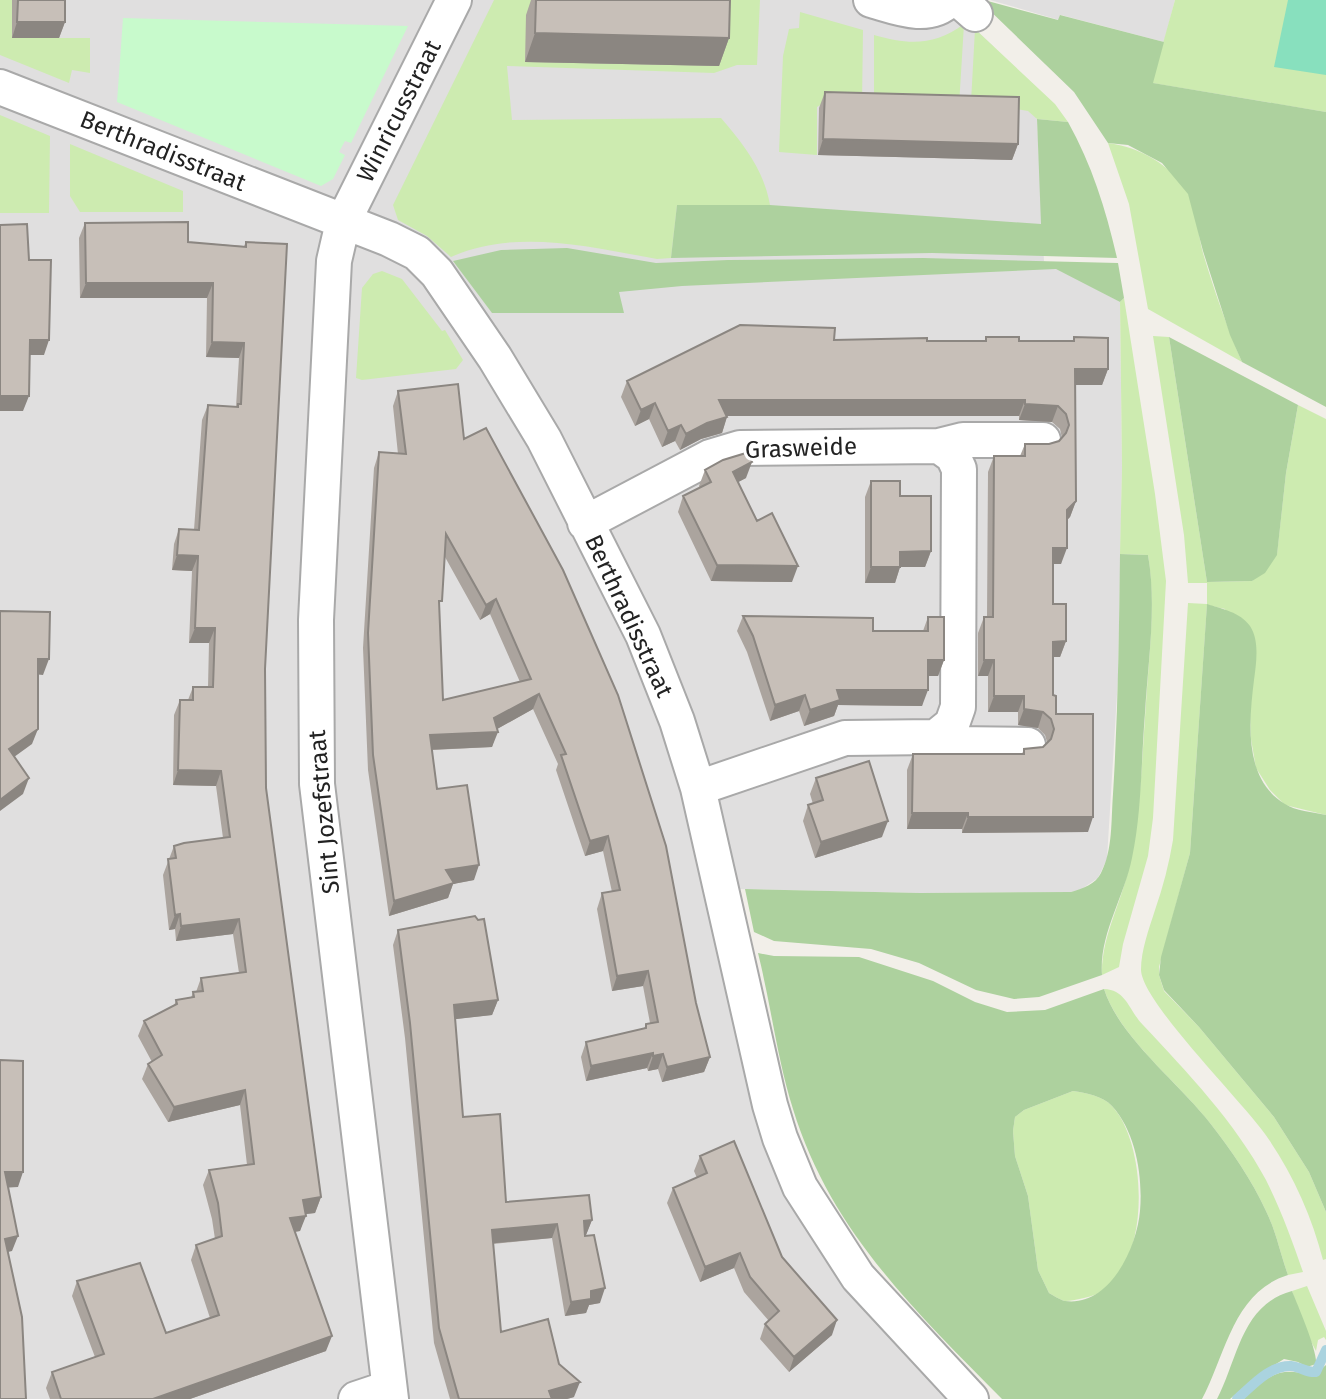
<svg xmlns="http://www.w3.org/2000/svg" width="1326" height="1399" font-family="'Fira Sans',sans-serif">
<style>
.residential{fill:#e0dfdf}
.grass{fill:#cdebb0}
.forest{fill:#add19e;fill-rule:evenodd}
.park{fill:#c8facc}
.pitch{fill:#88e0be}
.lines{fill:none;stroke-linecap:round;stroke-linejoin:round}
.stream{stroke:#aad3df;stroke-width:10}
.minor-casing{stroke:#a9a9a9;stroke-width:38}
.minor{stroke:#fff;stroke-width:34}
.wall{fill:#aba49e;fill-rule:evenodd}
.shaded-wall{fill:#8b8681}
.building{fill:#c7bfb8;stroke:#8b8681;stroke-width:2;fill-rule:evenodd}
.labels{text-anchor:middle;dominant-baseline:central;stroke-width:6;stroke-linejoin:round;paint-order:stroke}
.street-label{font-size:24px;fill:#222;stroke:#fff}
</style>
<rect width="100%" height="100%" fill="#f2efe9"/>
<!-- residential -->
<path class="residential" d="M0,0H984L975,29L993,46L1037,119L1044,261L1120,302L1122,468L1118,678L1107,859L1098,878L1080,890L1071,892L920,893L737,889L766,1037L805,1165L890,1298L989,1399H0Z
M990,0H1175L1164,42L1061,15L1059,20Z"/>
<!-- grass -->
<path class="grass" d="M0,0H12V38H90V73L72,70L69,83L0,55Z
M494,0H760L757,65H737L714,73L507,66L512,120L721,118C744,145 764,170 770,205H677L671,258L657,259C590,247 515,228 451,257L427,236L398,220L393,205Z
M1175,0H1326V112L1152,83Z
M800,12L863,30L862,104L829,100L817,107V155L779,152L783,56L789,29L799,28Z
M964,24L959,106L874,104V35C909,45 934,46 964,24Z
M975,29L1055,104L1068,122L1037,119L1028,111L971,102Z
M0,115L50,136L49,213H0Z
M1108,143C1140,147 1171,165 1188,193C1197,210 1198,235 1203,253C1214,290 1227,327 1242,362L1148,309L1129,204Z
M70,144L183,191V212H80L70,196Z
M382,271L402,279L442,331L445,330L463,360L456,369L362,380L356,378L362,288L373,274Z
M1124,298L1155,494L1166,581L1153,818L1148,856L1123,944L1119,967L1102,975C1101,935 1123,901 1130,862C1141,810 1142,756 1146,703C1149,654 1156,604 1148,555L1120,554L1122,468L1120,302Z
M1153,336L1169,337L1207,582L1252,581L1277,554L1286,473L1298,405L1326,419V815L1285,805L1270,790L1256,768L1251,739L1250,710L1225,609L1207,605L1190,853L1159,967V975L1164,991L1199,1027L1274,1117L1309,1172L1326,1212V1259L1323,1260C1312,1216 1291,1170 1265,1134C1241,1100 1142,1002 1141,970C1141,950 1149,929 1155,910C1163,887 1169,864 1173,840L1188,603L1207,604V583H1188L1184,535Z
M1104,989C1127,990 1129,1011 1143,1025C1187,1072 1235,1122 1266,1180C1281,1210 1292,1240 1303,1272L1288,1275C1280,1253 1276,1231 1266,1211C1252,1180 1231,1150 1210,1123C1178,1082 1120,1038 1104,989Z
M1073,1091C1086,1093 1103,1096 1112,1106C1151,1148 1152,1286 1084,1298C1078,1299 1071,1301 1065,1301C1060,1300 1053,1295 1049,1293L1038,1270L1028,1196L1015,1156L1013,1131L1015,1117L1024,1110Z
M1307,1286L1326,1331V1340L1324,1337L1318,1340L1316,1351L1305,1330L1292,1291Z"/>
<!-- forest -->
<path class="forest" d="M984,0L1058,20L1060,15L1164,42L1153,83L1326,112V407L1242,362L1230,335L1203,251L1188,194L1162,163L1128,145L1108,143L1074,92L982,3Z
M1037,119L1068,122C1092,165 1106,210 1117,258L932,253L671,258L677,205H770L1041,224Z
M567,248L656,263L728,260L923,258L1118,263L1124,298L1120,302L1056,269L682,286L619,292L624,313H492L453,261L501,250Z
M1169,337L1298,405L1286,473L1277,555L1265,573L1252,581L1207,582Z
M1120,554L1148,555C1157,606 1148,661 1145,713C1141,761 1142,811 1132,858C1124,898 1099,934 1102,975L1039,997L1014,999L976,990L919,963L871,949L774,941L754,932L745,889L920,893L1071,892C1082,889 1096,884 1101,873C1113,850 1111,820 1113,794C1118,714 1119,634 1120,554Z
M1207,604C1222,609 1240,612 1250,626C1260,641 1256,664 1254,680C1249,721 1243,779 1285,804C1295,811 1313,812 1326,815V1212L1309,1172L1274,1117L1199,1027L1164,990L1159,975L1161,957L1190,853Z
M758,953L774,956L859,957L933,981L975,1002L1007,1012L1045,1010L1104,989C1119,1037 1179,1083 1210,1123C1231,1150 1252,1180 1266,1211C1276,1231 1280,1253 1288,1275C1233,1292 1226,1354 1202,1399H1002C915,1311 830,1230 793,1109C777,1058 771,1005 758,953ZM1073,1091C1086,1093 1103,1096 1112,1106C1136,1132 1143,1177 1140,1211C1137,1247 1110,1307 1065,1301C1060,1300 1053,1295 1049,1293L1038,1270L1028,1196L1015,1156L1013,1131L1015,1117L1024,1110Z
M1292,1291C1298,1306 1318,1352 1316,1364L1307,1367L1298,1362L1284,1359L1257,1376L1230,1399H1217C1238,1359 1241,1305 1292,1291Z
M1326,1365V1399H1241C1257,1386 1271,1370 1294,1372C1301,1372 1307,1375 1314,1375Z"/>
<!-- park -->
<path class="park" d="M123,18L408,26L351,143L345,141L339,152L345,155L333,179L321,186L117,102Z"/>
<!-- pitch -->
<path class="pitch" d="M1288,0H1326V75L1274,67Z"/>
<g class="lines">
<!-- stream -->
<path class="stream" d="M1237,1399C1252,1386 1270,1365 1291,1366C1301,1367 1307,1373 1316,1372L1326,1350"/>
<defs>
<path id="minor" d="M871,0C896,7 928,21 949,0
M959,0L975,14
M0,87L389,239L417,253L437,273L495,358L544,439L643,635L677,721L698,788L770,1105L780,1138L800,1187L858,1277L971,1399
M585,523L710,457L740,448L939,446L963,440H1043
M936,737L952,724L958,707L959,469L953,456L939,446
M698,788L845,738L936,737L955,744L1028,745
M356,1399L389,1388
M391,1399L317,784L316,620L334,261L343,222L454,0"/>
</defs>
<!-- minor casing -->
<use href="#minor" class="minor-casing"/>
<!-- minor -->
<use href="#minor" class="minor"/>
</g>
<!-- wall -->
<path class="wall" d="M12,0H65V22L59,38H12Z
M531,0H730L729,38L719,66L525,62L526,15Z
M825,92L1018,144L1012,160L818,155L819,108Z
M85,223L188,242L244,246L246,242L265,669L266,788L321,1197L315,1213L305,1214L300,1231L295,1232L326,1351L190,1399H50L46,1388L52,1372L95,1357L72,1296L77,1281L166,1333L210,1318L191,1260L196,1245L215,1239L212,1219L203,1185L209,1170L247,1165L240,1105L168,1122L142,1079L148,1064L152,1062L138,1036L144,1021L174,1006L176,1000L191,998L193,992H196L201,978L239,973L233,934L176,941L175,929L169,930L163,875L174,846L223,838L216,786L173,785L174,715L180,700H188L193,687H208L209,643H189L192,571L172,570L174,544L179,529L194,530L202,420L208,405L236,407L239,358L206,357L207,298H80L79,238Z
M986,337L1019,341H1073L1074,337L1108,369L1102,385H1075L1076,501L1070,517L1067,520L1061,564H1053V604L1066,641L1060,657H1053V695L1056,714L1088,832L962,833V829H907V770L913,754H1022L1024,749L1043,747L1047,742L1045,735L1038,728L1018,725V712H988V676H978V633L984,617H987L988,472L994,456H1020L1025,444H1049L1059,441L1062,438L1060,429L1052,422L1019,420V416H727L722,433L701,439L680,450L675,441L662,447L649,419L635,426L621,397L627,381L834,340L985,341Z
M398,391L464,439L696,1003L710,1057L704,1072L662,1082L658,1069L648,1071L647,1068L586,1081L581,1057L586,1042L644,1029L646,1024L650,1023L643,986L612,991L597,909L602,893L612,892L603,851L585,856L556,770L558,764L533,709L497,729L492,747L432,750L437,789L474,880L453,884L448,898L389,916L368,770L363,648L374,468L379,452L398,454L393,406ZM445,557L480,620L490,614L520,682L443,700L439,609Z
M705,470L746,478L738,482L757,521L792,582L711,581L678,512L683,496L700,488L699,486Z
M871,481L900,496L931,551L925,567H900L895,583H865V497Z
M743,616L873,631H923L928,617L944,660L938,676H928L922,706L838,705L834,716L804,726L799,711L770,721L747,652L737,631Z
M816,778L882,837L815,858L803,821L808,805L813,804L810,794Z
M398,930L498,1000L492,1015L455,1019L463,1117L506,1202L592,1220L586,1235H585L600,1303L589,1305L586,1313L565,1316L552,1238L493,1244L501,1332L559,1364L574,1397L567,1399H450L434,1343L405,1038L393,945Z
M700,1156L782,1257L832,1335L789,1372L760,1339L765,1324L769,1321L744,1292L734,1268L700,1282L667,1203L673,1188L697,1178L694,1171Z"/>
<!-- shaded-wall -->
<path class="shaded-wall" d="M17,22H65L59,38H12Z
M535,33L729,38L719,66L525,62Z
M823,139L1018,144L1012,160L818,155Z
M86,283H213L207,298H80Z
M30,340H49L44,355H24Z
M212,342L244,343L239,358L206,357Z
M1075,369H1108L1102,385H1069Z
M0,396H29L23,411H0Z
M719,400H1025L1019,416H713Z
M655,403L649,419L635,426L641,410Z
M1025,404L1058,406L1052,422L1019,420Z
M727,417L722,433L701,439L680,450L686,434L707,423Z
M681,425L675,441L662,447L668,431Z
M752,462L746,478L727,488L733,472Z
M1076,501L1070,517L1061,526L1067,510Z
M1053,548H1067L1061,564H1048Z
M931,551L925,567H900L895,583H865L871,567L900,552Z
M177,555L198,556L192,571L172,570Z
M717,565L798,566L792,582L711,581Z
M496,599L490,614L480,620L486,605Z
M195,628H215L209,643H189Z
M1066,641L1060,657H1047L1053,642Z
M38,659H49L43,675L33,674Z
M928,660H944L938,676H922Z
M984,660H994L988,676H978Z
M837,690H928L922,706L838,705L834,716L804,726L810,710Z
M539,694L533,709L490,733L498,732L492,747L425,750L430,735L494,718Z
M805,695L799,711L770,721L775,705Z
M994,696H1024L1018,712H988Z
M1024,709L1043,712L1038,728L1018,725Z
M38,729L32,744L3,765L9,749Z
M178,770L221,771L216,786L173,785Z
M29,778L23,794L0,811V800Z
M912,813H968L962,829H907Z
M968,817H1093L1088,832L962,833Z
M888,821L882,837L815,858L821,842Z
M608,836L603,851L585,856L590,841Z
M479,865L474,880L453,884L448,898L389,916L394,901L446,870Z
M180,914L175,929L169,930L175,915Z
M239,919L233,934L176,941L181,926Z
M648,971L643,986L612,991L617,976Z
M498,1000L492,1015L448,1020L454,1005Z
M653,1053L647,1068L586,1081L591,1066Z
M663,1054L658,1069L648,1071L653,1056Z
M710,1057L704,1072L662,1082L667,1067Z
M245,1090L240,1105L168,1122L174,1107Z
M5,1172H23L18,1187L0,1188Z
M321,1197L315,1213L298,1215L303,1200Z
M306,1216L300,1231L285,1233L290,1218Z
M592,1220L586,1235L578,1236L584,1221Z
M557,1224L552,1238L486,1244L492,1230Z
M18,1236L12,1251L0,1254L5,1239Z
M740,1253L734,1268L700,1282L705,1267Z
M605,1288L600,1303L589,1305L586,1313L565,1316L571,1302L591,1291Z
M837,1320L832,1335L789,1372L794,1357Z
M332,1336L326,1351L190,1399H153Z
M580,1382L574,1397L567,1399H546L549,1391Z"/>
<!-- building -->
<path class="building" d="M18,0H65V22H17Z
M536,0H730L729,38L535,33Z
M825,92L1019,97L1018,144L823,139Z
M188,222V242L246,247V242L287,244L265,669L266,788L321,1197L303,1200L306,1216L290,1218L332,1336L153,1399H61L52,1372L104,1354L77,1281L140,1263L166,1333L219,1315L196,1245L222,1236L218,1203L209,1170L254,1164L245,1090L174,1107L148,1064L162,1055L144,1021L177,1004L176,1000L194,997L193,992L203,991L201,978L246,972L239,919L181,926L180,914L175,915L168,859L176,858L174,846L184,843L230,837L221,771L178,770L180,700H193V687H213L215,628H195L198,556L177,555L179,529L199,530L208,405L238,407V404H241L244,343L212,342L213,283H86L85,223Z
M27,224L29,260H51L49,340H30L29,396H0V225Z
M740,325L835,328L834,340L927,338V341H986V337H1019V341H1074V337L1108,338V369H1075L1076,501L1067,510V548H1053V604H1066V641L1053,642V695L1056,696V714H1093V817H968V813H912L913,754H1024V749L1043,747L1051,739L1054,729L1051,719L1043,712L1024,709V696H994V660H984V617H993L994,456H1025V444H1049L1059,441L1066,433L1069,425L1066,414L1058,406L1025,404V400H719L727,417L707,423L686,434L681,425L668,431L655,403L641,410L627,381Z
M458,384L464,439L486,428L563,570L618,695L666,846L696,1003L710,1057L667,1067L663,1054L653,1056V1053L591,1066L586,1042L646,1028V1024L658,1022L648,971L617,976L602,893L620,890L608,836L590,841L561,755L566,754L539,694L494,718L498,732L430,735L437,789L467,785L479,865L446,870L454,883L394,901L373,755L368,633L379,452L406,454L398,391ZM446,534L486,605L496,599L531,679L443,700L439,601H442Z
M746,453L752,462L733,472L757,521L772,513L798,566L717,565L683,496L711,482L705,470L723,460Z
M871,481H900V496H931V551L900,552V567H871Z
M0,611L50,612L49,659H38V729L9,749L29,778L0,800Z
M743,616L873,618V631H928V617H944V660H928V690H837L840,700L810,710L805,695L775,705L753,636Z
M869,761L888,821L821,842L808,805L823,800L816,778Z
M475,916L478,920L484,919L498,1000L454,1005L463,1117L500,1114L506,1202L589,1195L592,1220L584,1221L585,1236L594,1235L605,1288L591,1291V1299L571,1302L557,1224L492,1230L501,1332L548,1319L559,1364L580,1382L549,1391L552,1399H459L439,1328L410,1023L398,930Z
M0,1060L23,1061V1172H5L18,1236L5,1239L22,1317L26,1399H0Z
M734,1141L782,1257L837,1320L794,1357L765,1324L779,1311L750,1277L740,1253L705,1267L673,1188L707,1173L700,1156Z"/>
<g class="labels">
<!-- street labels -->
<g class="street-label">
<text transform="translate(399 111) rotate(-63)">Winricusstraat</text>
<text transform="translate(163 151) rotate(22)">Berthradisstraat</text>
<text transform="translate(801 448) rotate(-2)">Grasweide</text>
<text transform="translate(629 616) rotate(65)">Berthradisstraat</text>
<text transform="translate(324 812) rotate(-95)">Sint Jozefstraat</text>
</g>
</g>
</svg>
